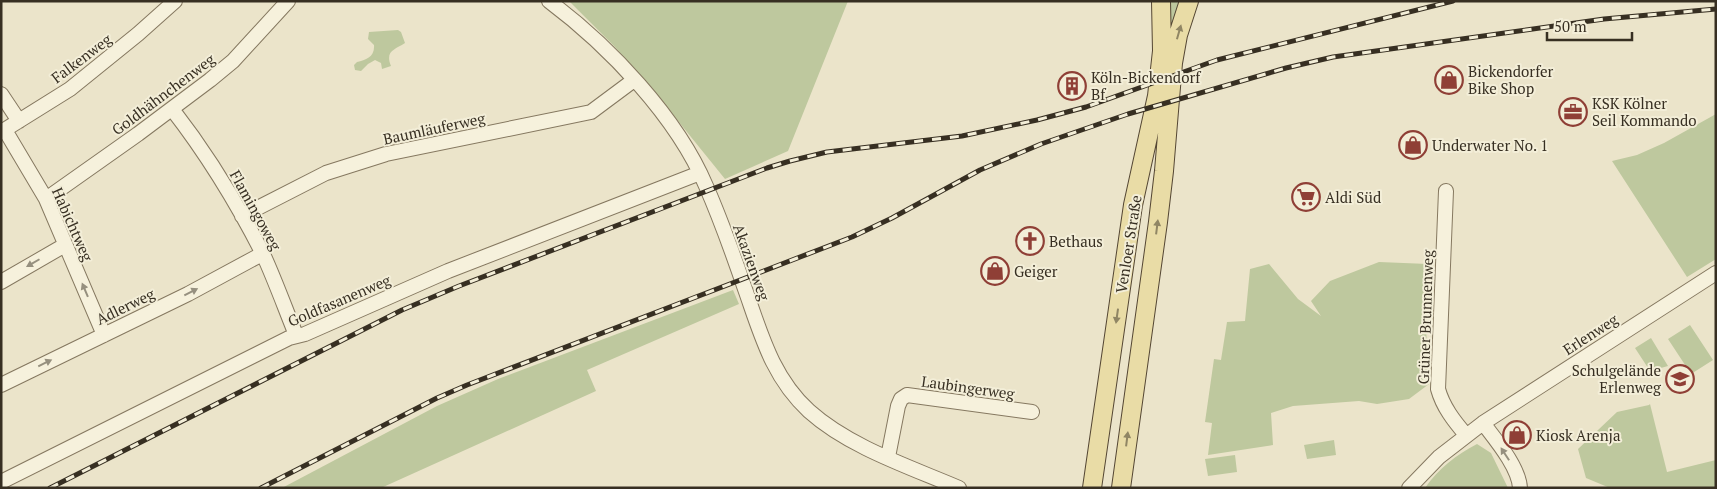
<svg xmlns="http://www.w3.org/2000/svg" width="1717" height="489" font-family="'PT Serif',serif">
<style>
.green{fill:#bec89e}
.lines{fill:none;stroke-linecap:round;stroke-linejoin:round}
.minor-casing{stroke:#857860;stroke-width:16}
.major-casing{stroke:#544633;stroke-width:20}
.minor{stroke:#f6f1dc;stroke-width:14}
.major{stroke:#e9dca6;stroke-width:18}
.rail-casing{stroke:#372f22;stroke-width:5}
.rail{stroke:#f3eed8;stroke-width:3;stroke-dasharray:9;stroke-linecap:butt}
.oneway{fill:#908664}
.oneway2{fill:#96907f}
.labels{text-anchor:middle;dominant-baseline:central;stroke-width:4;stroke-linejoin:round;paint-order:stroke}
.street-label{font-size:15px;fill:#372f22;stroke:#f3eed8}
.poi-label{font-size:15px;fill:#372f22;stroke:#f3eed8;text-anchor:start}
</style>
<rect width="100%" height="100%" fill="#ebe4ca"/>
<!-- green -->
<path class="green" d="M569,1H848L788,151L725,179L657,95L614,46Z
M1168,1H1184L1170,47Z
M398,30L401,32L405,43C394,50 385,51 391,66L382,69L381,63L375,60L368,64L361,71L355,70L354,65L357,62C366,60 375,57 374,45L368,39L369,32Z
M1716,114V259L1687,277L1612,161L1637,155L1664,143Z
M1379,262L1428,264L1426,328L1429,384L1409,399L1377,404L1359,401L1293,406L1271,413L1273,445L1208,455L1212,423L1205,422L1214,359L1221,360L1227,322L1245,321L1250,269L1269,264L1298,299L1321,316L1311,301L1330,281Z
M733,290L739,304L587,370L596,391L381,488H282L437,406L498,379Z
M1690,325L1713,360L1691,374L1668,339Z
M1651,338L1668,366L1650,371L1635,348Z
M1650,404L1667,472L1716,460V488H1610L1586,478L1578,449L1617,412L1649,405Z
M1334,440L1336,455L1307,459L1304,445Z
M1477,444L1491,453L1508,488H1425C1439,468 1456,455 1477,444Z
M1235,455L1237,472L1208,476L1205,459Z"/>
<g class="lines">
<defs>
<path id="minor" d="M549,1C609,46 677,117 706,186C721,220 733,254 745,289C761,334 772,377 809,411C849,447 910,467 959,488
M1,94L19,121
M172,109C207,154 237,203 263,254C275,280 285,308 296,335
M5,130L46,199L104,335
M1,132L70,89L138,34L175,1
M1446,191L1438,389C1443,407 1454,421 1466,435
M46,199L138,134L210,80L233,61L288,1
M242,216L326,173L386,154L591,112L634,80
M1,282L65,245
M1,385L188,294L262,254
M1483,423C1495,439 1519,467 1520,488
M888,457L898,406L901,399L907,395L1032,412
M1,482L289,338L305,334L448,271L700,173
M1409,488L1439,457L1483,423L1716,273"/>
<path id="major" d="M1092,488L1133,205L1157,96L1162,51L1161,1
M1121,488L1158,222L1164,171L1173,63L1178,35L1189,1"/>
</defs>
<!-- minor casing -->
<use href="#minor" class="minor-casing"/>
<!-- major casing -->
<use href="#major" class="major-casing"/>
<!-- minor -->
<use href="#minor" class="minor"/>
<!-- major -->
<use href="#major" class="major"/>
<defs>
<path id="rail" d="M50,488L402,310L459,286L767,168L790,161L827,152L962,136L1037,120L1086,107L1217,60L1453,1
M261,488L437,398L467,385L852,237L892,218L980,170L1041,144L1128,114L1286,68L1333,57L1604,19L1716,9"/>
</defs>
<!-- rail casing -->
<use href="#rail" class="rail-casing"/>
<!-- rail -->
<use href="#rail" class="rail"/>
</g>
<!-- one-way arrows -->
<defs><path id="oneway-solid" d="M-6-.8H1V-3.2L6.5 0L1 3.2V.8H-6Z" transform="scale(1.25)"/></defs>
<g class="oneway">
<use href="#oneway-solid" transform="translate(1179 32) rotate(-74)"/>
<use href="#oneway-solid" transform="translate(1157 227) rotate(-83)"/>
<use href="#oneway-solid" transform="translate(1117 316) rotate(98)"/>
<use href="#oneway-solid" transform="translate(1127 439) rotate(-83)"/>
</g>
<g class="oneway2">
<use href="#oneway-solid" transform="translate(33 263) rotate(150)"/>
<use href="#oneway-solid" transform="translate(85 290) rotate(-113)"/>
<use href="#oneway-solid" transform="translate(191 292) rotate(-27)"/>
<use href="#oneway-solid" transform="translate(45 363) rotate(-26)"/>
<use href="#oneway-solid" transform="translate(1505 454) rotate(-123)"/>
</g>
<!-- icons -->
<defs>
<symbol id="shop-ring" viewBox="-11 -11 22 22"><circle r="9.5" fill="#f3eed8" stroke="#8f3f36" stroke-width="1.5"/><path d="M-5-2.5h2.3a2.7 3.5 0 0 1 5.4 0H5L5.5 6h-11ZM-1.5-2.5h3a1.5 2.3 0 0 0-3 0Z" fill="#8f3f36"/></symbol>
<symbol id="building-ring" viewBox="-11 -11 22 22"><circle r="9.5" fill="#f3eed8" stroke="#8f3f36" stroke-width="1.5"/><path d="M-4-6H4V6H1V3H-1V6H-4ZM-2.5-4.3h1.7v1.8h-1.7ZM.8-4.3h1.7v1.8H.8ZM-2.5-1h1.7V.8h-1.7ZM.8-1h1.7V.8H.8Z" fill="#8f3f36"/></symbol>
<symbol id="office-ring" viewBox="-11 -11 22 22"><circle r="9.5" fill="#f3eed8" stroke="#8f3f36" stroke-width="1.5"/><path d="M-6-3h4V-5.5h4V-3h4V5H-6ZM-1-4.5V-3h2v-1.5ZM-6 0V1H6V0Z" fill="#8f3f36"/></symbol>
<symbol id="supermarket-ring" viewBox="-11 -11 22 22"><circle r="9.5" fill="#f3eed8" stroke="#8f3f36" stroke-width="1.5"/><path d="M-6-5.5h2.5l.6 2H6L4.5 2H-2.5L-4.4-4H-6ZM-1.5 3.2a1.3 1.3 0 1 0 .1 0ZM3 3.2a1.3 1.3 0 1 0 .1 0Z" fill="#8f3f36"/></symbol>
<symbol id="church-ring" viewBox="-11 -11 22 22"><circle r="9.5" fill="#f3eed8" stroke="#8f3f36" stroke-width="1.5"/><path d="M-1.2-6h2.4v3.5h3.3v2.4h-3.3V6h-2.4V-.1h-3.3v-2.4h3.3Z" fill="#8f3f36"/></symbol>
<symbol id="school-ring" viewBox="-11 -11 22 22"><circle r="9.5" fill="#f3eed8" stroke="#8f3f36" stroke-width="1.5"/><path d="M0-5L7-2L0 1L-7-2ZM-4 1L0 2.5L4 1V4Q0 6-4 4Z" fill="#8f3f36"/></symbol>
</defs>
<g fill-rule="evenodd">
<use href="#shop-ring" x="1433" y="64" width="32" height="32"/>
<use href="#building-ring" x="1056" y="70" width="32" height="32"/>
<use href="#office-ring" x="1557" y="96" width="32" height="32"/>
<use href="#shop-ring" x="1397" y="129" width="32" height="32"/>
<use href="#supermarket-ring" x="1290" y="181" width="32" height="32"/>
<use href="#church-ring" x="1014" y="225" width="32" height="32"/>
<use href="#shop-ring" x="979" y="255" width="32" height="32"/>
<use href="#school-ring" x="1664" y="363" width="32" height="32"/>
<use href="#shop-ring" x="1501" y="419" width="32" height="32"/>
</g>
<g class="labels">
<!-- street labels -->
<g class="street-label">
<text transform="translate(81 58) rotate(-37)">Falkenweg</text>
<text transform="translate(163 94) rotate(-37)">Goldhähnchenweg</text>
<text transform="translate(434 128) rotate(-12)">Baumläuferweg</text>
<text transform="translate(256 210) rotate(61)">Flamingoweg</text>
<text transform="translate(73 224) rotate(66)">Habichtweg</text>
<text transform="translate(1128 244) rotate(-81)">Venloer Straße</text>
<text transform="translate(752 262) rotate(70)">Akazienweg</text>
<text transform="translate(339 300) rotate(-23)">Goldfasanenweg</text>
<text transform="translate(125 306) rotate(-26)">Adlerweg</text>
<text transform="translate(1425 317) rotate(-88)">Grüner Brunnenweg</text>
<text transform="translate(1590 334) rotate(-33)">Erlenweg</text>
<text transform="translate(968 387) rotate(8)">Laubingerweg</text>
</g>
<!-- poi labels -->
<g class="poi-label">
<text x="1468" y="71">Bickendorfer<tspan x="1468" dy="17">Bike Shop</tspan></text>
<text x="1091" y="77">Köln-Bickendorf<tspan x="1091" dy="17">Bf</tspan></text>
<text x="1592" y="103">KSK Kölner<tspan x="1592" dy="17">Seil Kommando</tspan></text>
<text x="1432" y="145">Underwater No. 1</text>
<text x="1325" y="197">Aldi Süd</text>
<text x="1049" y="241">Bethaus</text>
<text x="1014" y="271">Geiger</text>
<text x="1661" y="370" text-anchor="end">Schulgelände<tspan x="1661" dy="17">Erlenweg</tspan></text>
<text x="1536" y="435">Kiosk Arenja</text>
</g>
</g>
<!-- border -->
<rect width="1717" height="489" fill="none" stroke="#372f22" stroke-width="5"/>
<!-- scale -->
<path d="M1547 32v8h85v-8" fill="none" stroke="#372f22" stroke-width="2.5"/>
<text x="1554" y="32" font-size="15" fill="#372f22" stroke="#f3eed8" stroke-width="4" paint-order="stroke">50 m</text>
</svg>
